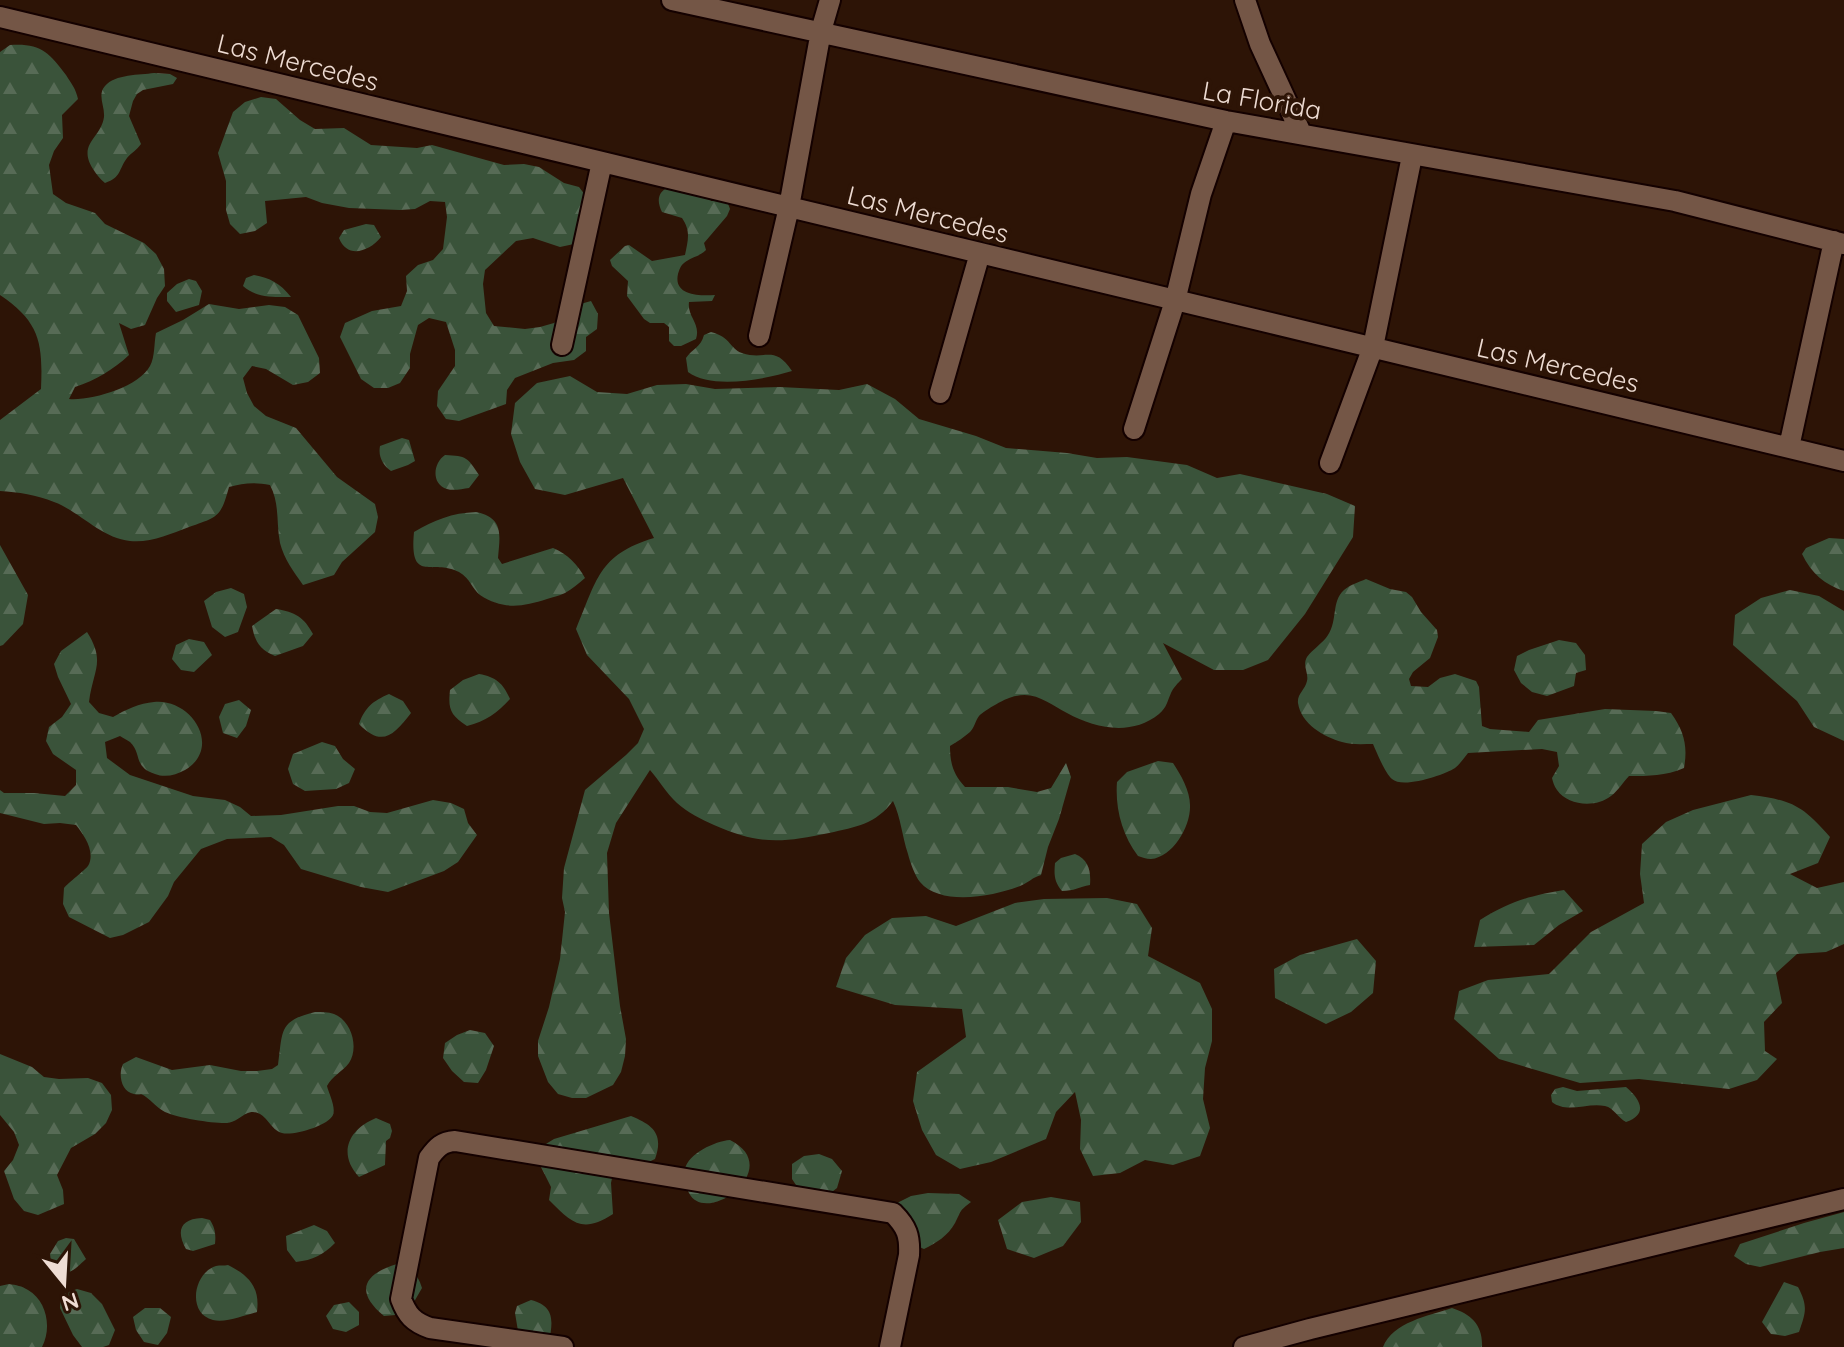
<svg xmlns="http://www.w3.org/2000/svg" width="1844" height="1347" font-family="Quicksand,sans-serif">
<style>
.forest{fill:url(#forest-firs)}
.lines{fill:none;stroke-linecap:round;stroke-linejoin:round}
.minor-casing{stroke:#140100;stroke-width:24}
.minor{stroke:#745646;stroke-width:20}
.labels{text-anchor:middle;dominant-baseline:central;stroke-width:8;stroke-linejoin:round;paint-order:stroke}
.street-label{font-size:26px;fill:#eedcd3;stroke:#2d1406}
</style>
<defs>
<pattern id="forest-firs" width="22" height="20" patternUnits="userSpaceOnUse" patternTransform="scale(2)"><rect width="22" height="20" fill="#3a533a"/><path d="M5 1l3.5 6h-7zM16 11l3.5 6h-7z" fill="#576b56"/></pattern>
</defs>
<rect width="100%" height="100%" fill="#2d1406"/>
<!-- forest -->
<path class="forest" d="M10,45C40,43 49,52 66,75C71,83 76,89 78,99L62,115L63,138L54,151L49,165L53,194L66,203L95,213L105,224L144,243L156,254L164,269L165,286L157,298L145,325L131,329L119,323L129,355C113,370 96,380 75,387L69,399C91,401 139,387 150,366C155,357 154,343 156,333L183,320L209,304L239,309L269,305L285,307L298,315L319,358L320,373L308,382L293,385L266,369L252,366L243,378L247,393L254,406L266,416L296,428L337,477L375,504L378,517L375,532L342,562L334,575L303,585C294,572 284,559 280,543C276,523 280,504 270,485C255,482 243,483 229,487C221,517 218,517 189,527C170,534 151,543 130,541C101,538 79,511 54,502C37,495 18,492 0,491V420L41,389C43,343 40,322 0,295V52Z
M154,73L170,74L177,78L173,84L143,90L137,94L133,101L129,116L141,144C137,150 131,153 127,158C118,170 122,177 105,183C100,179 97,175 93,169C77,143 101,139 104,117C105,106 97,95 105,86C115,74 140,75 154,73Z
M261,97L276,99L300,120L315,129L344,128L371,145L417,148L432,145L504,165L524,164L539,167L564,183L579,187L598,212L574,244L560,247L533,238L516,241L485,270L483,284L486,313L494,326L525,329L540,327L554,323L577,305L591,301L598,314L597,329L586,337V351L574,360L553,363L515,378L507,390L506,404L459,421L446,419L437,406L438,391L455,366V350L446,322L429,318L418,325L410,354V368L400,383L388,388H374L361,379L340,337L345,323L372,311L401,306L407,291L406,276L418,265L433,260L443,249L447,217L445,202L430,201L415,209L400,210L349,208L322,203L306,197L265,201L267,223L255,231L240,234L230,224L226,210V181L218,153L233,112L245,102Z
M668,187L708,193L711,201H727L730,209L727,216L704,243L706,250C699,257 691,257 684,263C681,265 679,270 678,274C673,296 700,296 715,295L712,301L689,302C687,317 701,323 696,339L681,346H674L669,341V327L664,323H650L644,319L627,296L628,281L612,266L610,260L625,246L629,245L652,261L685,255C688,240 691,231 682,218L662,212C657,202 657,193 668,187Z
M366,224L374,225L381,237C369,252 347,259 339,238L344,230Z
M254,275C270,278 280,283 291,297C274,297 256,298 243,286L246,278Z
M189,279L196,281L202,291L199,305L176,312L167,301V293L177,284Z
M711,332C731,337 730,349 742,353C765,361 774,344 792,371C766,379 712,390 688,372L686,358C692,349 701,347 704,335Z
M570,376L597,392L627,394L657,385L686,384L715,389L780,387L839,390L867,384L895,399L919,419L976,436L1006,448L1067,453L1097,458L1127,457L1187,465L1217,478L1240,474L1327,494L1355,506L1353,537L1305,614L1268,660L1243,670H1214L1163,643L1182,679C1178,683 1173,688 1171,693C1167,702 1167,707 1159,714C1132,736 1096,729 1067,713C1051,705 1036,691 1016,696C1007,697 985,710 979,716C975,721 975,727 970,732C964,737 957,742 950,746C950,763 953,774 965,787H1008L1037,792L1051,788L1066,763L1071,777L1059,819L1048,847L1041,875C1033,877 1028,883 1020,886C995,896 941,907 920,882C915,876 910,862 908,854C902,836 901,818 893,801C876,824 856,827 829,833C782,843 759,845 714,825C701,819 688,813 677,803C666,793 659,780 650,770L616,823L607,853L609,913L620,1006L626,1039L625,1056L621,1072L613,1085L586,1098H572L558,1094L548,1082L538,1056V1041L549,1007L560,959L565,912L562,898L564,868L585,790L626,755L638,743L644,729L629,699L587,655L576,629C597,580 598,555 654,538L623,478L565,495L535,489L520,462L511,434L515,403L537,383Z
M402,438L409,440L415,461L408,465L391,471C383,465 378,457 380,446Z
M445,455C467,456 467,457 479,475L469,488C462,489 453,491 447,489C431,484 433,463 445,455Z
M476,512C504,518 500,534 498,558L502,564L553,548C568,554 578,565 585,578C579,583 572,589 565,593C559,596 552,597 547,599C522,607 503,610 480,595C472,589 471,579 459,572C433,558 409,585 414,532C434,520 452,513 476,512Z
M1829,538L1844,539V591C1825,585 1811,573 1802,554L1806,548Z
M0,545L28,595L23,624L3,645L0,646Z
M1366,579L1390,589L1406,592L1412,597L1421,612L1437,630L1438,637L1430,658L1413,672L1409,679L1411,686L1428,687L1440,678L1455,674L1476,681L1479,687L1482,726L1490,729L1529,732L1538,720L1605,709L1656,711L1671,713C1684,731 1688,746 1684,768C1665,776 1649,776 1629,776C1623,782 1618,791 1611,796C1596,808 1568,806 1557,790C1554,786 1553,782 1552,778L1559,766L1557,752L1542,749L1468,753C1464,758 1460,764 1455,768C1444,775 1403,789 1392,779C1385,773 1377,753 1373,744C1363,744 1351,745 1342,742C1324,737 1301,724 1298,703C1297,694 1305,690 1307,681C1309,673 1302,666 1307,657C1313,649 1323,643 1328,635C1338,620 1331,602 1344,590C1350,585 1359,582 1366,579Z
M231,588L244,594L247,607L238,632L225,637L212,627L204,601L216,592Z
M1790,590L1819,596L1844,611V741L1814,727L1797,701L1733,645L1735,615L1761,598Z
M276,609C295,612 304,617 313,634L303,646L275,656C260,650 255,642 252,626Z
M87,632C106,662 93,670 89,702L99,713L113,717C125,710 140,703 154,702C191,698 223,747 185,770C176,775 165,778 155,774C133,767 142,753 130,742C127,740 123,738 120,736L105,742L107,758L130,775L193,796L225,800L240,807L251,816L281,815L338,806H354L370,812L387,813L433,800L451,803L464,809L468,823L477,835L458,862L444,871L388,892L361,887L301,869L284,845L271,837L227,839L201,849L174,882L168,896L149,922L123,935L110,938L69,917L63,904L64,888C68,883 85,870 88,866C96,852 84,835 76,825L60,823L44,824L0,813V790L4,793H34L65,796L76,785V770L53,754L46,741L49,727L62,717L71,704L58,677L54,664L61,651Z
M189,639L204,642L212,655L194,672L181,670L172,659L176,645Z
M1559,640L1576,643L1585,655L1586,670L1576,673L1574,686L1547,696L1532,692L1521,683L1514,670L1517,656L1529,650Z
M479,674C496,677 503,683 510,699C497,713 486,721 467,726C450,715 448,709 450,690L463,680Z
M389,694L403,701L411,713C394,735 382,748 359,724C365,707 373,701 389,694Z
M239,700L251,710L246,726L237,738L223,733L219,717L225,704Z
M322,742L335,746L343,759L355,769L349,783L336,789L305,791L293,784L288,769L293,754Z
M1158,761L1173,763C1181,775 1190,791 1190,805C1191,826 1173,857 1151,859C1146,859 1142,857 1138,856C1122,835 1115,808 1117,782L1127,772Z
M1751,795C1792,800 1803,806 1830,837L1818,863L1790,874L1817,888L1844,882V944L1826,952L1797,954L1776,973L1782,1003L1764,1022L1765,1051L1777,1059L1757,1080L1729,1089L1639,1079L1580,1083L1499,1059L1454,1019L1459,991L1488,980L1549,974L1591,932L1644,903L1640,874L1642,844L1666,822L1693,810Z
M1075,854C1089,860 1091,871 1090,885C1079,887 1074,891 1062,891C1054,882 1054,874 1055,863L1061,858Z
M1564,890L1583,911L1559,925L1534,945L1474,947L1480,920C1511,901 1529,896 1564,890Z
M1107,898L1137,904L1152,928L1148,956L1200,983L1212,1009V1041L1205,1068L1203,1099L1210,1128L1200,1156L1173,1165L1145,1160L1120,1173L1093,1176L1080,1149L1081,1120L1075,1092L1056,1112L1046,1139L991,1162L960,1169L936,1155L922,1130L913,1101L917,1072L966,1037L962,1009L895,1005L836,987L846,958L865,935L892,918L926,916L956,926L1015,903L1044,899Z
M1357,939L1376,961L1373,993L1351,1012L1326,1024L1275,998L1274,969L1300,955Z
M315,1012C322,1012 328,1012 334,1014C352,1021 359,1048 349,1063C342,1072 332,1076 327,1086C329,1094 336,1107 333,1115C328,1126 293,1136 282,1133C270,1130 267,1113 253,1112C243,1112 238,1123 225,1123C210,1123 178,1118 165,1112C157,1108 152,1101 146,1097C139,1092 141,1096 134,1094C121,1092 118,1074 123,1064L136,1057L172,1070L210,1065L241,1071H257L272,1069L278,1065C283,1031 278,1021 315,1012Z
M470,1030L485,1033L494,1046L486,1070L478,1083L464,1082L452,1071L443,1058L445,1043L457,1035Z
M0,1054L32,1067L44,1077L59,1079L88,1078L102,1083L111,1095L112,1110L106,1123L95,1134L71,1148L57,1175L63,1190L64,1204L38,1215L24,1211L14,1199L4,1171L13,1160L19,1145L14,1132L0,1115Z
M1563,1087L1577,1091L1626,1087C1640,1099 1649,1114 1626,1122C1618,1118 1614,1108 1605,1106C1588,1102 1567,1114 1552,1102L1551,1095L1555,1089Z
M631,1116C653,1125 664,1134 655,1159L640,1166L614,1169L611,1183L613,1214C582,1234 572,1223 549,1200L551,1187L538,1161L541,1147L554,1139Z
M376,1118L390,1124L392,1131L390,1138L386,1141L385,1165L359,1177C337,1153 349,1129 376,1118Z
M730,1140C786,1168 706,1227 689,1193C686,1187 683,1177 685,1169C688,1154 715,1141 730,1140Z
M819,1154L832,1159L842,1171L837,1188L824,1198L800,1191L792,1179V1164L804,1156Z
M928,1193L959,1194L971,1202C958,1212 962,1210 955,1223C948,1236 936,1243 924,1249L910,1243L900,1217L897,1203L911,1196Z
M1051,1197L1080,1202L1081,1222L1063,1246L1034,1258L1007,1249L998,1220L1022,1202Z
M1844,1212V1248L1820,1252L1760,1267L1746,1264L1734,1256L1740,1244L1804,1223Z
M202,1218L210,1220C215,1228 216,1234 215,1244L193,1251L186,1249C176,1231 180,1219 202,1218Z
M314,1225L327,1231L335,1243C323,1255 313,1260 296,1262L287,1250L286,1236Z
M66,1238L74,1239L86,1259C78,1266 72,1274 61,1273L51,1262L50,1254L58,1241Z
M397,1264C411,1266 418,1275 422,1288L407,1314L384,1316C354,1291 364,1274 397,1264Z
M228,1265C250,1276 260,1288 257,1312C245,1315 226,1323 213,1320C187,1314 193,1273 216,1266C220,1265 224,1266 228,1265Z
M1784,1282L1798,1287C1808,1306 1806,1312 1799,1332L1785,1336L1771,1334L1762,1322Z
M9,1284C16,1285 22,1286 28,1290C47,1301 52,1328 42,1347H0V1286Z
M77,1289L91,1293L102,1304L115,1330L109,1345L103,1347H82L73,1335L60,1308L61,1295Z
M531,1300C555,1306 553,1321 549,1342L520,1343L515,1313L517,1306Z
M349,1302L359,1312V1325L346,1332L333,1329L326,1316L334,1305Z
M145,1308H160L171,1317L167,1333L158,1345L144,1342L136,1330L133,1317Z
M1452,1308C1471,1314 1483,1325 1482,1347H1383C1393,1322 1428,1316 1452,1308Z"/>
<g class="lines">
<defs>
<path id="minor" d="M672,0L1226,121L1675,201L1844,244
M1245,0L1260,44L1301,133
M0,17L1844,461
M759,336L789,207L821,31L830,0
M562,345L602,162
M940,393L980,253
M1134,429L1175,301L1201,194L1226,121
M1789,447L1834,241
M1330,463L1373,347L1412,156
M563,1347L430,1328C413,1322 407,1315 401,1299L429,1158C437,1147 442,1142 455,1141L893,1213C907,1227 910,1236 909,1255L890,1347
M1244,1347L1310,1329L1844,1199"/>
</defs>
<!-- minor casing -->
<use href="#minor" class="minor-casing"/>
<!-- minor -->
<use href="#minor" class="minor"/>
</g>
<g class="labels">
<!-- street labels -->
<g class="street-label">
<text transform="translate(298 62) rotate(14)">Las Mercedes</text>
<text transform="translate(1262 100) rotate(10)">La Florida</text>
<text transform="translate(928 214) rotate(14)">Las Mercedes</text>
<text transform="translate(1558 365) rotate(13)">Las Mercedes</text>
</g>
</g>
<!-- north arrow -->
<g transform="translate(64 1283) rotate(162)" stroke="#2d1406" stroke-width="6" paint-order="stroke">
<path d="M0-6L14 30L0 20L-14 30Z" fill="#eedcd3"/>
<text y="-12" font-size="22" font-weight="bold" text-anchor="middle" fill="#eedcd3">N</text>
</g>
</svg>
